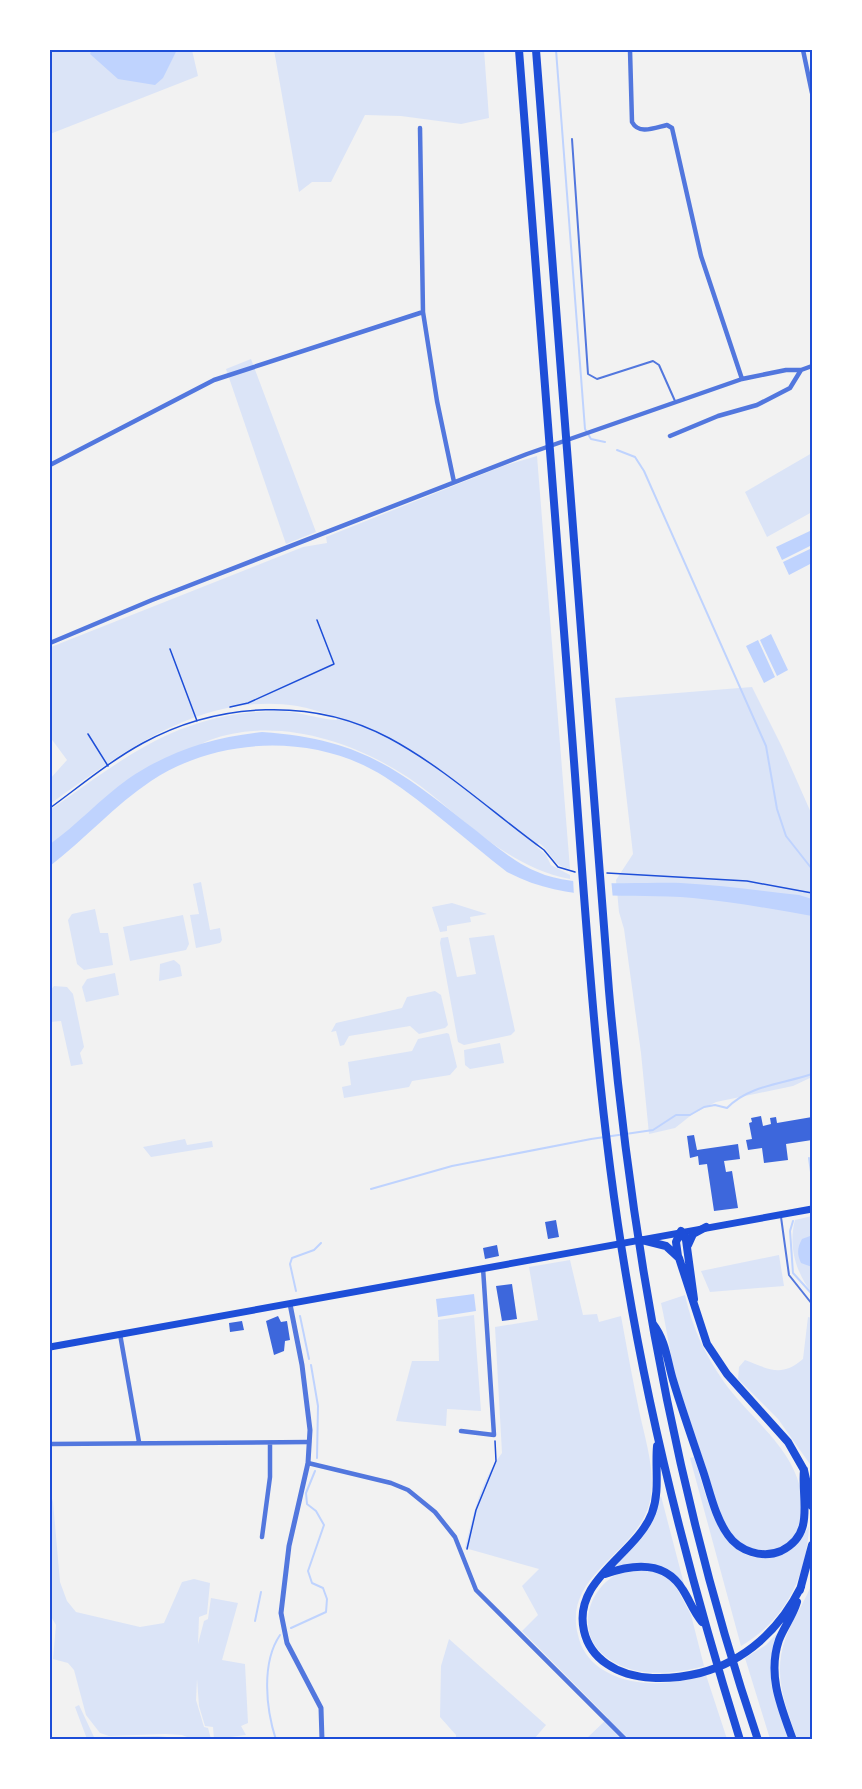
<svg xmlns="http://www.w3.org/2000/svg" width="862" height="1789" font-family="'PT Sans',sans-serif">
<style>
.green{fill:#dbe4f7}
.water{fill:#bfd3fe}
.pier{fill:#f2f2f2}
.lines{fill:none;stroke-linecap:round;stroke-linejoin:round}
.stream{stroke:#bfd3fe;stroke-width:2}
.building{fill:#3d67dc}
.path{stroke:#1d4ed8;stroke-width:1.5}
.service{stroke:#5277de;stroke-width:2}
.minor{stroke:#5277de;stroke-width:4.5}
.tertiary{stroke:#5277de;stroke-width:5}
.primary{stroke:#1d4ed8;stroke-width:7}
.motorway{stroke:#1d4ed8;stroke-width:8}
.neatline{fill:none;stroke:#1d4ed8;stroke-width:2}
</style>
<rect width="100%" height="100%" fill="#f2f2f2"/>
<!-- green -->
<path class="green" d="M50,50H91L90,54L167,69L177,50H192L198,76L50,134Z
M274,50H484L489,118L461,124L401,116L365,115L331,182H312L299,192Z
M251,359L316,532L286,544L226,369Z
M812,453V512L767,537L745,492Z
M537,456L570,869C552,866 552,852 539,843L536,846L546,855L551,865L570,875V879C515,869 474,829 432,795C374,748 285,713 210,740C194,746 178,760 164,770C126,794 87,818 50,844V810C126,757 176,714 274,711C295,710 317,719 337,720L336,717C323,713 310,708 297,706C203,691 121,753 50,804V779L67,760L50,737L51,647L303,547L327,543L326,537L503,466Z
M752,687L782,747L812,815V1077L793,1086L716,1102L694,1113L675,1128L649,1134L641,1053L624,929L619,912L616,880L633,854L615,698Z
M201,882L210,930L220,928L222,940L220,943L196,948L190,915L199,914L193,884Z
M452,903L487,914L470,917L471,922L447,926V931L440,932L432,907Z
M95,909L100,933H108L113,965L84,970L77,964L68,920L72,914Z
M183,915L189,944L186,950L130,961L123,927Z
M494,935L515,1031L511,1035L464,1045L458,1042L440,943L441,938L448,937L457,977L476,974L469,938Z
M174,960L180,965L182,976L159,981L160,964Z
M115,973L119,995L86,1002L82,987L87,979Z
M54,986L67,987L73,994L84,1047L80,1053L83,1064L71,1066L61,1021L50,1022V991Z
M435,991L441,995L448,1025L445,1028L419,1034L410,1026L349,1036L344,1045L340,1046L336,1031L331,1032L336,1023L402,1008L407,997Z
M447,1033L449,1034L457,1067L450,1075L412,1081L409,1087L344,1098L342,1087L351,1085L348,1062L412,1051L418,1039Z
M500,1043L504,1063L470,1069L465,1065L464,1050Z
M185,1139L187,1145L212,1141L213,1147L151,1157L143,1147Z
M812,1216V1293C796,1273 788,1246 795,1220Z
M779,1255L784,1286L710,1292L701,1271Z
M570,1260L583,1315L597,1314L599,1322L621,1316C627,1349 633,1382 640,1415C646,1442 656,1473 650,1501C638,1554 562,1574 578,1635C581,1649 589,1660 600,1668C631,1689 672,1685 706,1675L727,1739H586L608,1718L522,1631L538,1615L522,1586L539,1569L465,1548C473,1515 481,1480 502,1453L495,1327L538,1320L529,1267Z
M685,1295C692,1327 705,1355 724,1382C754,1424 807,1456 802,1515C801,1527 795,1539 784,1545C765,1555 744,1550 731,1534C718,1518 714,1493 708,1474C698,1444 687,1414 678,1383C670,1357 667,1330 661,1303Z
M474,1315L481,1411L447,1409L446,1426L396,1421L412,1361H439L438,1320Z
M808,1317L812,1318V1467L778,1419L738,1379L739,1367L745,1360C769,1369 781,1378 803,1359Z
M694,1457C706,1492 718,1567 772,1557C791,1553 800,1542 809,1526C807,1575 785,1621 741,1646L690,1458Z
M50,1492L53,1502L60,1582L67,1601L76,1612L140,1627L164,1623L182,1582L194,1579L210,1583L207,1614L199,1617L198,1644L204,1621L208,1619L211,1598L238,1603L222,1660L245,1664L248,1723L241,1726L246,1735L214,1739L213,1727L205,1726L199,1706L197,1679L196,1700L204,1727L208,1728L211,1739H192L182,1735L165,1734L109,1736L100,1733L86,1715L74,1670L68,1663L53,1659L56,1625L50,1615Z
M661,1496L684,1584C658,1562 646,1559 612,1567L641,1539Z
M626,1570H650L663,1574L674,1583L691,1615L704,1666C673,1675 633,1678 606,1657C572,1631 590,1582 626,1570Z
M812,1583V1739H797C785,1704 772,1674 786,1637C793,1618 805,1602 812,1583Z
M782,1628C764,1672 775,1697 789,1739H770L745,1658L766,1645Z
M449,1639L546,1725L534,1739H456V1735L440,1717L441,1666Z
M79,1705L94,1737L158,1736L186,1739H87L75,1707Z"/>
<!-- water -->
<path class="water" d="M91,50H177L163,78L155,85L118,79L90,54Z
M812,530V545L782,560L776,547Z
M812,548V563L789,575L783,562Z
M771,634L788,670L777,676L760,640Z
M758,640L775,677L764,683L746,646Z
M262,732C357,739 393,765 465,822C490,841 515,865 545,875C580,887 643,882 681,883C721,885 760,891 799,895L812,899V916C773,909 733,902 693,898C627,892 570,905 507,872C467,841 428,805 385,777C316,733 219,736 151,781C115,805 85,839 50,866V844C77,825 100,799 128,779C169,751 213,737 262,732Z
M810,1236L812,1237V1267L801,1263C797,1254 797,1248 802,1239Z
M474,1294L476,1311L438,1317L436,1299Z"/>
<!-- pier -->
<path class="pier" d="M573,877L611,878L613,900L574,897Z"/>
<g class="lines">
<!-- stream -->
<path class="stream" d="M556,50L585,429L591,439L605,442
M617,450L635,457L644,471L766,746L777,809L786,836L812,869
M809,1158L812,1179
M371,1189L452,1166L591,1139L653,1130L676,1115H690L704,1107L715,1105L727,1108C749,1085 783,1084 812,1074
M793,1221L790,1231L793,1273L812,1294
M296,1291L290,1264L292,1258L314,1250L321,1243
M300,1316L309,1359
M311,1365L318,1406L317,1458
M255,1621L261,1592
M291,1628L326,1612L327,1599L323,1588L312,1583L308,1571L324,1525L316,1511L307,1504L306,1493L315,1471
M276,1740C266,1709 261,1663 280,1635"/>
</g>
<!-- building -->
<path class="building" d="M761,1116L763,1126L771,1124L770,1118L776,1117L777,1123L812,1117V1140L786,1144L788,1160L764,1163L762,1148L748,1150L746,1140L752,1139L749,1123L752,1122L751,1118Z
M694,1135L697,1150L738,1144L740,1159L724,1161L726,1172L732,1171L738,1208L714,1211L707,1164L699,1165L698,1156L690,1158L687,1136Z
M556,1220L559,1237L548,1239L545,1222Z
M497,1245L499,1256L485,1259L483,1248Z
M512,1284L517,1319L502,1321L496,1286Z
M278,1316L281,1322L287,1321L290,1340L285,1341L284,1351L274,1355L266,1321Z
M242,1321L244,1330L230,1332L229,1323Z"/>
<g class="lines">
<!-- path -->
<path class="path" d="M170,649L197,721
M230,707L248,703L334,664L317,620
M88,734L108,766
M50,808C80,786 110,761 143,743C218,702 313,697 389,738C445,768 493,813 544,850L558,867L575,872
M607,873L747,881L812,893
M467,1549L476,1510L496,1461L495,1441"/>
<!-- service -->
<path class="service" d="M572,139L588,374L597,379L653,361L659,365L675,401
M781,1217L789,1275L812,1304"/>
<!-- minor -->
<path class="minor" d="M630,50L632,122C639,135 654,128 667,125L672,128L701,256L742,379
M803,50L812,93
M420,128L423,312L437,401L454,482
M670,436L718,416L757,405L790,388L801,370
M50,465L214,380L423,312
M50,643L152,600L527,454L742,379L786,370H801L812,366
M120,1334L139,1442
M461,1431L494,1435L483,1268
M50,1444L309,1442
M308,1463L391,1483L408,1490L435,1512L455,1537L476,1590L626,1740
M262,1537L270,1477V1444"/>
<!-- tertiary -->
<path class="tertiary" d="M290,1304L302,1365L310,1430L308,1463L289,1546L281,1613L287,1643L321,1708L322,1740"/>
<!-- primary -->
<path class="primary" d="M50,1347L812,1209"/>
<!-- motorway -->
<path class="motorway" d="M519,50C537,278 555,506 572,735C586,917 596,1101 627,1281C653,1437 693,1589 740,1740
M536,50L609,991C631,1245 676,1498 758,1740
M638,1239L666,1246L679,1258L707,1344L727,1374L788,1442L804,1470L812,1506
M688,1245L693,1234L706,1227
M678,1256L676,1242L681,1231L686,1240L694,1299
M653,1324C666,1341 667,1360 673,1380C682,1410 693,1441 703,1471C710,1492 715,1517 728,1535C739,1551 762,1559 781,1551C816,1534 801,1500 804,1470
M657,1446C655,1469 660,1491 652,1513C636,1555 572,1579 584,1631C587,1644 595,1656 607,1664C633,1682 671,1680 700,1673C746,1661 780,1629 801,1587
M605,1574C633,1564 665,1560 683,1590C690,1601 693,1611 702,1622
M800,1590L812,1545
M793,1740C781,1707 767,1675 779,1640C784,1627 793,1616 797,1602"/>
</g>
<!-- border -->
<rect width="862" height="1789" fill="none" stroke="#ffffff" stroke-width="102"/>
<rect x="51" y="51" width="760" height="1687" class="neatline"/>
</svg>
